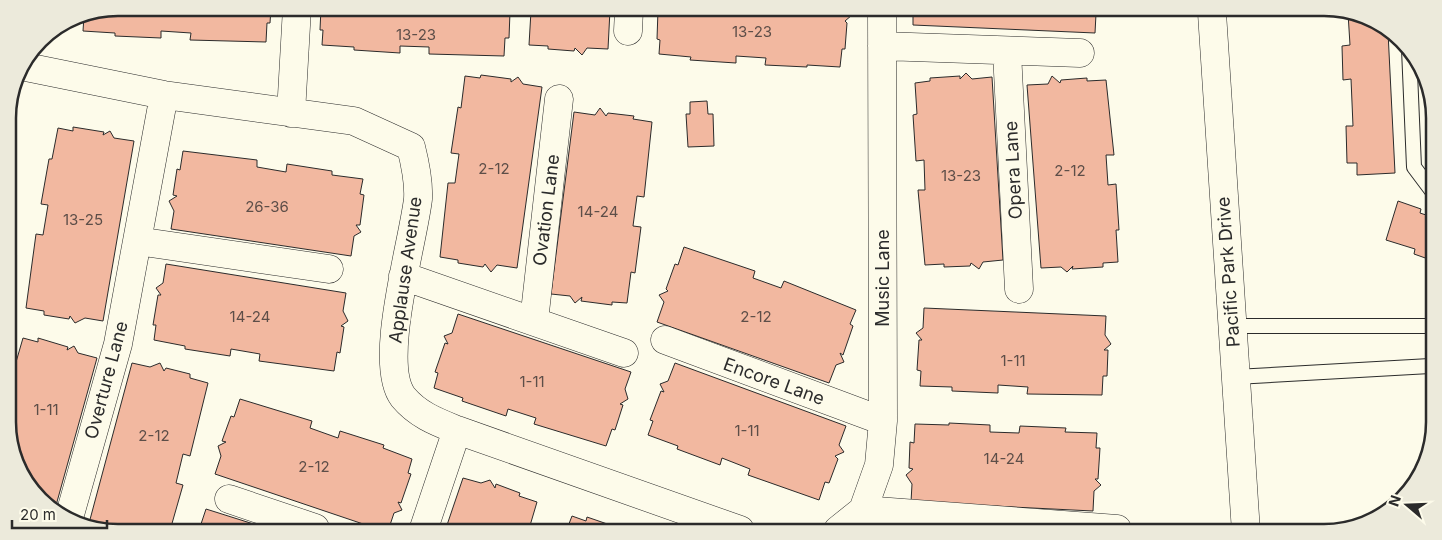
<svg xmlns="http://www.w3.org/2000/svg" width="1442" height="540" font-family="Inter,sans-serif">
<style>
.building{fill:#f2b8a0;stroke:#2b2b2b}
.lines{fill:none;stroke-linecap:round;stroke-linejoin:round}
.service-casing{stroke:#2b2b2b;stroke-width:16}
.minor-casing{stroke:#2b2b2b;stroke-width:29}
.secondary-casing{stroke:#2b2b2b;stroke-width:29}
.service{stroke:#fdfbea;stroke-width:14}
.minor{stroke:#fdfbea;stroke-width:28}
.secondary{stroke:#fdfbea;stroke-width:28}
.labels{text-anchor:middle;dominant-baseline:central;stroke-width:4;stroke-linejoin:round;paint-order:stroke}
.number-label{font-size:15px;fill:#5d4e48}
.street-label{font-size:18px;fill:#2b2b2b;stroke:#fdfbea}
.rim{fill:none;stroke:#2b2b2b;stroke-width:2.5}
</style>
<rect width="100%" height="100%" fill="#fdfbea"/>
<!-- building -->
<path class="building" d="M118,8H271L270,23H267L266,42L190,40L191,33L161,31V38L115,36V33L83,31L84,16L81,15Z
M321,8L509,9L506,12H510L509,38H505L504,56L429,54V47L400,46V53L354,50V47L322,45L323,30H320Z
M529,9L610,10L608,49L587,48L582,55L575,48L574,51L548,49V46L529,45L531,11Z
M658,10L846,11L852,15L845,21L847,23L845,49H842L840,67L807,65V67L765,65L766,58L736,56V63L690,60L691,57L659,54L660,40L657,39Z
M913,11L1098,12L1096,14L1095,33L913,25Z
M1348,13H1360L1388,32L1395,173L1357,175V163H1347L1346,126H1353L1351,79L1343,80L1342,46L1350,45Z
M966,73L972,79L992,77L1003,260L983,262L979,269L971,263L970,266L944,267V264L925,265L918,190H925L924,160L916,161L913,115L917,114L915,83L930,81V78L960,76V79Z
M481,75L511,79V82L518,77L523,84L542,87L517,268L497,265L491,272L485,264L483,267L458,263V260L440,257L448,183H455L459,154L451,153L458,107L461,108L465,76L480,78Z
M1052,76L1060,83L1061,80L1087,78V81L1106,80L1114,155H1106L1108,185L1116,184L1119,230H1116L1118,262L1103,263V267L1072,269L1073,266L1067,272L1061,267L1041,268L1027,85L1048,84Z
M707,101L708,114H713L714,146L688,147L686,114H690V102Z
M600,108L606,116L608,113L634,116L633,119L652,122L644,197L637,196L633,226L641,227L635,273L631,272L627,303L612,302V305L581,301L582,297L575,303L570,296L551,294L574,112L595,115Z
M73,127L104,132L103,135L110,131L114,138L134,141L103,321L85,318L75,323L70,316L69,319L44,315V311L26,308L36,234L43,235L48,205L41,204L49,159H52L58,128L73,131Z
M183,151L257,160V167L286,172L287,164L332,171V175L363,179L360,194L364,195L360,225H356L361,232L354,236L351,256L171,229L174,211L169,201L177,196L173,195L177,169L180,170Z
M1398,201L1421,209L1420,213L1432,217L1431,260L1414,254L1415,249L1386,240Z
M684,247L755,271L753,278L781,288L784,281L856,310L850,324L853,326L843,355L840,353L844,362L836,365L829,383L657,322L664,302L659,295L668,291L666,289L675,264L678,265Z
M166,264L346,293L343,311L348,321L341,326L344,327L340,353L337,352L334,371L259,361L260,354L231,349L230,356L185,349V346L154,340L156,325H153L158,295H161L156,288L163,283Z
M924,308L1106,316L1105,335L1111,344L1104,350H1108L1107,376H1103L1102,395L1027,394L1028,387L998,385V393L952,391V387L920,386L921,371L917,370L919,340H922L916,333L923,328Z
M458,314L631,372L625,389L628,399L620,404L623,405L615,430L612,429L606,446L534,424L536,418L508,409L506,416L462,401L463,398L434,388L438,373L435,372L445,343L448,344L444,336L452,333Z
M23,338L38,342V338L68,347L67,350L74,346L78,353L97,358L55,509L35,495L10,443L9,374L11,367L14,369Z
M132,363L150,367L160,363L164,371L166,368L190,374V378L208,383L190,456L183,454L176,483L183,485L171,527H88Z
M675,363L846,426L839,445L844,452L835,456L838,459L829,483L825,482L819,500L748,475L750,469L722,458L720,465L677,449L678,446L648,435L653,421L650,420L661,391L664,392L660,384L668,381Z
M240,399L312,421L310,428L338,438L340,431L384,445L383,448L412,459L408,473L411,474L401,503L398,502L402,510L394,513L389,528H375L215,474L221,456L218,446L226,442L222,441L231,416L234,417Z
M949,423L990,425V432L1019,433L1020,426L1066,428L1065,432L1097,433L1096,448H1100L1098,479H1095L1101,485L1094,491L1093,511L911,502L912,484L906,475L913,469L909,468L910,442L914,443L915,424L949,425Z
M463,478L481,483L490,480L495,488L496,484L520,493L519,496L537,502L529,529L446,528Z
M206,509L263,527H200Z
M572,516L586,521L587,517L616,527V529H567Z"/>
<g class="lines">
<defs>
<path id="service" d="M1409,49L1414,167L1432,191
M1232,326H1430
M1235,377L1430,366"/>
<path id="minor" d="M628,31L629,10
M882,46L1080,53
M1007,52L1019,289
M21,66L164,95L354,121L411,147C415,163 419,183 418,199C413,243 377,363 403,397C418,415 437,422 457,430L740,530
M291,113L297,8
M137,241L329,269
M403,276L624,353
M534,321L559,99
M665,340L883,421
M229,499L315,528
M863,510L1117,529
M69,518L118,344L164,95
M424,528L457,430
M838,530L863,510L879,465L883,421L882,11"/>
<path id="secondary" d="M1212,13L1246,532"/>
</defs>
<!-- service casing -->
<use href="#service" class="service-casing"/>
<!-- minor casing -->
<use href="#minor" class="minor-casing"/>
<!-- secondary casing -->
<use href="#secondary" class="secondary-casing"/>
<!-- service -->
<use href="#service" class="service"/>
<!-- minor -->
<use href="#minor" class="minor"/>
<!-- secondary -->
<use href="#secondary" class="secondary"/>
</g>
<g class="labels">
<!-- number labels -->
<g class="number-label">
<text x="752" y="31">13-23</text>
<text x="416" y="34">13-23</text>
<text x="494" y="168">2-12</text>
<text x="1070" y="170">2-12</text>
<text x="961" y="175">13-23</text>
<text x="267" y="206">26-36</text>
<text x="598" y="211">14-24</text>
<text x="83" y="219">13-25</text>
<text x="250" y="316">14-24</text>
<text x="756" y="316">2-12</text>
<text x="1013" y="360">1-11</text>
<text x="532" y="381">1-11</text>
<text x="46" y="409">1-11</text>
<text x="747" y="430">1-11</text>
<text x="154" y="435">2-12</text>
<text x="1004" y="458">14-24</text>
<text x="314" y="466">2-12</text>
</g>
<!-- street labels -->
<g class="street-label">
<text transform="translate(1013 170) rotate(-93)">Opera Lane</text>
<text transform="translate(546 210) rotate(-83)">Ovation Lane</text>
<text transform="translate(405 270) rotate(-82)">Applause Avenue</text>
<text transform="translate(1228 272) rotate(-94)">Pacific Park Drive</text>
<text transform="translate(882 278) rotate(-90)">Music Lane</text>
<text transform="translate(106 380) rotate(-75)">Overture Lane</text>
<text transform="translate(774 381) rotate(20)">Encore Lane</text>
</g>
</g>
<!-- crop -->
<path d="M0 0H1442V540H0ZM118 16H1324A102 102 0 0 1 1426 118V422A102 102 0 0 1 1324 524H118A102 102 0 0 1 16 422V118A102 102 0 0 1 118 16Z" fill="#eceadb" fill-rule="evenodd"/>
<path class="rim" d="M118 16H1324A102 102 0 0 1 1426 118V422A102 102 0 0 1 1324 524H118A102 102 0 0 1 16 422V118A102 102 0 0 1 118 16Z"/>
<!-- north arrow -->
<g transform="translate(1407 505) rotate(289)" stroke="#fdfbea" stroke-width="4" paint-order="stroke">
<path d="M0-4L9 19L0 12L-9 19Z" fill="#2b2b2b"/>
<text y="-8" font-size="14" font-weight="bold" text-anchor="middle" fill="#2b2b2b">N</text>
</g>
<!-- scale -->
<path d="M12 520v8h95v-8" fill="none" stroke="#2b2b2b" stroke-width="2.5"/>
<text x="20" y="520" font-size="15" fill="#2b2b2b" stroke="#fdfbea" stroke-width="4" paint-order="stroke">20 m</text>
</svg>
